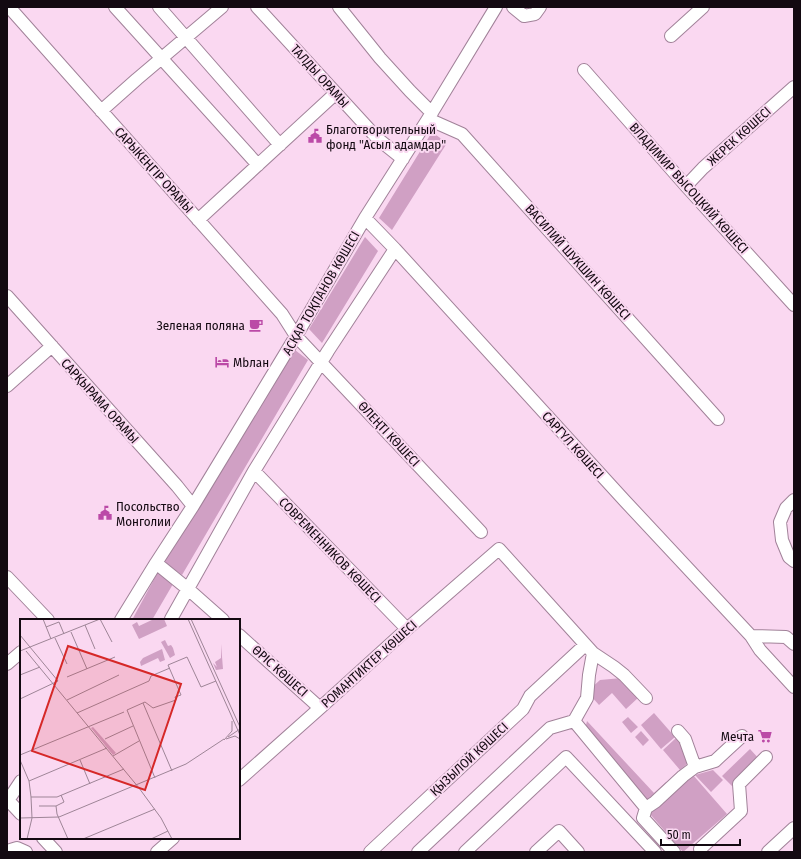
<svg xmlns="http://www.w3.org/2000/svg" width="801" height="859" font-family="'Fira Sans Condensed',sans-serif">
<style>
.green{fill:#d0a0c4}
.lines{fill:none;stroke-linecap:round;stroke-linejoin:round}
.minor-casing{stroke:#a18299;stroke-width:14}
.minor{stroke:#fff;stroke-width:12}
.labels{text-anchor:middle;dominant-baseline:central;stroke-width:4;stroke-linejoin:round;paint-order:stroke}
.street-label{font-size:13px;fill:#130911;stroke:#fad8f1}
.poi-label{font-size:13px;fill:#130911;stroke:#fad8f1;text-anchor:start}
.inset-road{fill:none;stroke:#9e8597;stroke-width:1}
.view{fill:#d62828;fill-opacity:0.15;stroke:#d62828;stroke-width:2}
.inset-edge{fill:none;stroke:#130911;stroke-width:2}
</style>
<rect width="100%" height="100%" fill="#fad8f1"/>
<!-- green -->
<path class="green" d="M432,132L447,143L392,230L379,218Z
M365,237L378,251L322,343L309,329Z
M295,350L308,360L182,575L164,562Z
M158,572L173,584L152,620H132Z
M622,678L639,697L626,709L612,693L599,705L591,696L589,690L600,680Z
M654,713L675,737L661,749L641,725Z
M628,717L638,727L631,733L622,722Z
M587,721L654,793L666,782L669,785L648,800L646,799L584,733Z
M641,731L649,740L643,746L635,737Z
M676,738L682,745L689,762L680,770L663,750Z
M750,749L760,760L732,786L722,776Z
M713,770L723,780L711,792L695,775Z
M693,775L727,814L683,852L650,814Z"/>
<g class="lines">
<defs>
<path id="minor" d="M9,7L282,314L296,336L481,532
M115,7L258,165
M159,7L280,145
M257,7L378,139L403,159
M339,7L380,58L410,91L432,113
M513,7L524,16L535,14L540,7
M671,36L703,7
M584,70L686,186L794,305
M101,111L137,79L222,7
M428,119L462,134L718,419
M686,186L703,168L794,87
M365,218L395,249L624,500L751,636L786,637L794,644
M198,220L336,93
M7,296L177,486L193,506
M7,386L52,346
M254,471L407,629
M794,500L786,508L780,522L782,540L789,557L794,561
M156,563L188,589L223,620
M7,577L48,620
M171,619L254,471L328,351L395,249
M121,620L156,563L193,506L296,336L365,218L428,119L496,7
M239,635L320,708
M751,636L760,650L794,687
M7,664L21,652
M574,721L646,808L643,818L674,852
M678,731L685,739L695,767
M239,780L320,708L407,629L499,549L593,653L614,667L624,675L646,698
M7,799L21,814
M7,802L21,781
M646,808L655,802L683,776L695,767L715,761L742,736
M43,838L56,852
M700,849L741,811L739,784L766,757
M7,851L17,848L26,852
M157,852L173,838
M370,852L523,709L530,696L585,645
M418,852L550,728L574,721L587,698L589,675L593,653
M465,852L566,757L655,852
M536,852L559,831L578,852
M768,852L794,828"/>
</defs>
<!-- minor casing -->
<use href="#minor" class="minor-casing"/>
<!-- minor -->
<use href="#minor" class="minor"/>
</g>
<!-- icons -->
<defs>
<symbol id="civic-bare" viewBox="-9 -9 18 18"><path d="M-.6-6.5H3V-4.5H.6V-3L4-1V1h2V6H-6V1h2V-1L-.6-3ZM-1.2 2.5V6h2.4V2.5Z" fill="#bb4aa7" stroke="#fad8f1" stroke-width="2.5" paint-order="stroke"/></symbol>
<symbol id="cafe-bare" viewBox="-9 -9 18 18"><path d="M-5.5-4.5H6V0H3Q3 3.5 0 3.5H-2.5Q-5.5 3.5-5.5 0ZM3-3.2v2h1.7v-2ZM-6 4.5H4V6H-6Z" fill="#bb4aa7" stroke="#fad8f1" stroke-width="2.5" paint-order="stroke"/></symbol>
<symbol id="hotel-bare" viewBox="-9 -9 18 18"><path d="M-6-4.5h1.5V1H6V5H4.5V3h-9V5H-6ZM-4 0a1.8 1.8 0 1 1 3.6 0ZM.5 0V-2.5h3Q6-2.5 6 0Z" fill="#bb4aa7" stroke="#fad8f1" stroke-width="2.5" paint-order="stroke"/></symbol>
<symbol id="supermarket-bare" viewBox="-9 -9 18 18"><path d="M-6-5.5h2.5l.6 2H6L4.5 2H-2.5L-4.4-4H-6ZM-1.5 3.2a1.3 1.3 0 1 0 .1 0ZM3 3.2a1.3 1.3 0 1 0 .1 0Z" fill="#bb4aa7" stroke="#fad8f1" stroke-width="2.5" paint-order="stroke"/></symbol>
</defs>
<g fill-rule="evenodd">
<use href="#civic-bare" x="305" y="126" width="20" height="20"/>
<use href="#cafe-bare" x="246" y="315" width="20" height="20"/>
<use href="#hotel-bare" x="212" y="352" width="20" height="20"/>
<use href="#civic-bare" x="95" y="503" width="20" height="20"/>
<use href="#supermarket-bare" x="755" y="726" width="20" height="20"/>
</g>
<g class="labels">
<!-- street labels -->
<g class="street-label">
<text transform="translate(320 76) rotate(48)">ТАЛДЫ ОРАМЫ</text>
<text transform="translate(739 136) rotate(-42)">ЖЕРЕК КӨШЕСІ</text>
<text transform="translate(154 170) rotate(48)">САРЫКЕҢГІР ОРАМЫ</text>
<text transform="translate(689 188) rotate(48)">ВЛАДИМИР ВЫСОЦКИЙ КӨШЕСІ</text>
<text transform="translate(578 262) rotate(48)">ВАСИЛИЙ ШУКШИН КӨШЕСІ</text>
<text transform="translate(321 293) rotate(-60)">АСҚАР ТОҚПАНОВ КӨШЕСІ</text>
<text transform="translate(100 401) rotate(48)">САРҚЫРАМА ОРАМЫ</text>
<text transform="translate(389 434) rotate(47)">ӨЛЕҢТІ КӨШЕСІ</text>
<text transform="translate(573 445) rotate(48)">САРГҮЛ КӨШЕСІ</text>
<text transform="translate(330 550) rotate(46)">СОВРЕМЕННИКОВ КӨШЕСІ</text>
<text transform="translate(369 664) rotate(-42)">РОМАНТИКТЕР КӨШЕСІ</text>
<text transform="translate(280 671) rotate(42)">ӨРІС КӨШЕСІ</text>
<text transform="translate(469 759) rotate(-43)">ҚЫЗЫЛОЙ КӨШЕСІ</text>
</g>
<!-- poi labels -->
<g class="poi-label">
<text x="326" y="129">Благотворительный<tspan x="326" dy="15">фонд "Асыл адамдар"</tspan></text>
<text x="245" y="325" text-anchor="end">Зеленая поляна</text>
<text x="233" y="362">Мbлан</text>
<text x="116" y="506">Посольство<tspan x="116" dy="15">Монголии</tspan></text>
<text x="754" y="736" text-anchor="end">Мечта</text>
</g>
</g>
<!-- overview -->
<g transform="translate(20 619)">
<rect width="220" height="220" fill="#fad8f1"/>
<path d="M134,0H144L147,7L119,20L112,6L117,3L119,7ZM145,21L148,27L151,26L153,29L155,36L150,39L141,23ZM201,25L203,50L196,51L193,44L197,48L195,43L201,39ZM142,30L145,41L140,43L138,39L121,47L120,43L123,39ZM73,108L96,134L93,136L71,109Z" fill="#d0a0c4"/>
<path class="inset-road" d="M23,0L31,20M80,0L92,23M168,0L220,116M171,0L220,108M65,6L75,30M26,8L39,3L44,15M51,13L67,50M0,16L38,62L0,80M35,19L47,45M0,32L80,0M6,32L119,169L141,199L152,220M0,56L20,48M47,58L95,38M47,81L99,56M123,84L152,152M57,94L129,62L131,57L150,49M208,118L220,110M85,120L113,107M206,120L215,117L220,120M204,121L212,112V102M0,136L104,93M93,137L119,122M0,141L9,162L11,178L12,199L7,220M60,141L70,165M135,159L107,91L125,83L133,89L156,81L155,78L161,76L148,46L167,38L181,68L196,62M9,162L87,129M11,178H37L104,150M19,187H36L44,183L41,176M36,187L37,195L48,220M0,199L39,198L166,145L204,120M63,220L135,190M131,220L148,212"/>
<path class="view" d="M48,27L161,65L125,171L12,132Z"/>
<rect width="220" height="220" class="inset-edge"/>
</g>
<!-- border -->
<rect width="801" height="859" fill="none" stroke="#130911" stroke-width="16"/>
<!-- scale -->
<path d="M661 839v6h79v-6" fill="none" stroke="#130911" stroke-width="2"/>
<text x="667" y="839" font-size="12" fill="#130911" stroke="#fad8f1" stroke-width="3" paint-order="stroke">50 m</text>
</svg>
